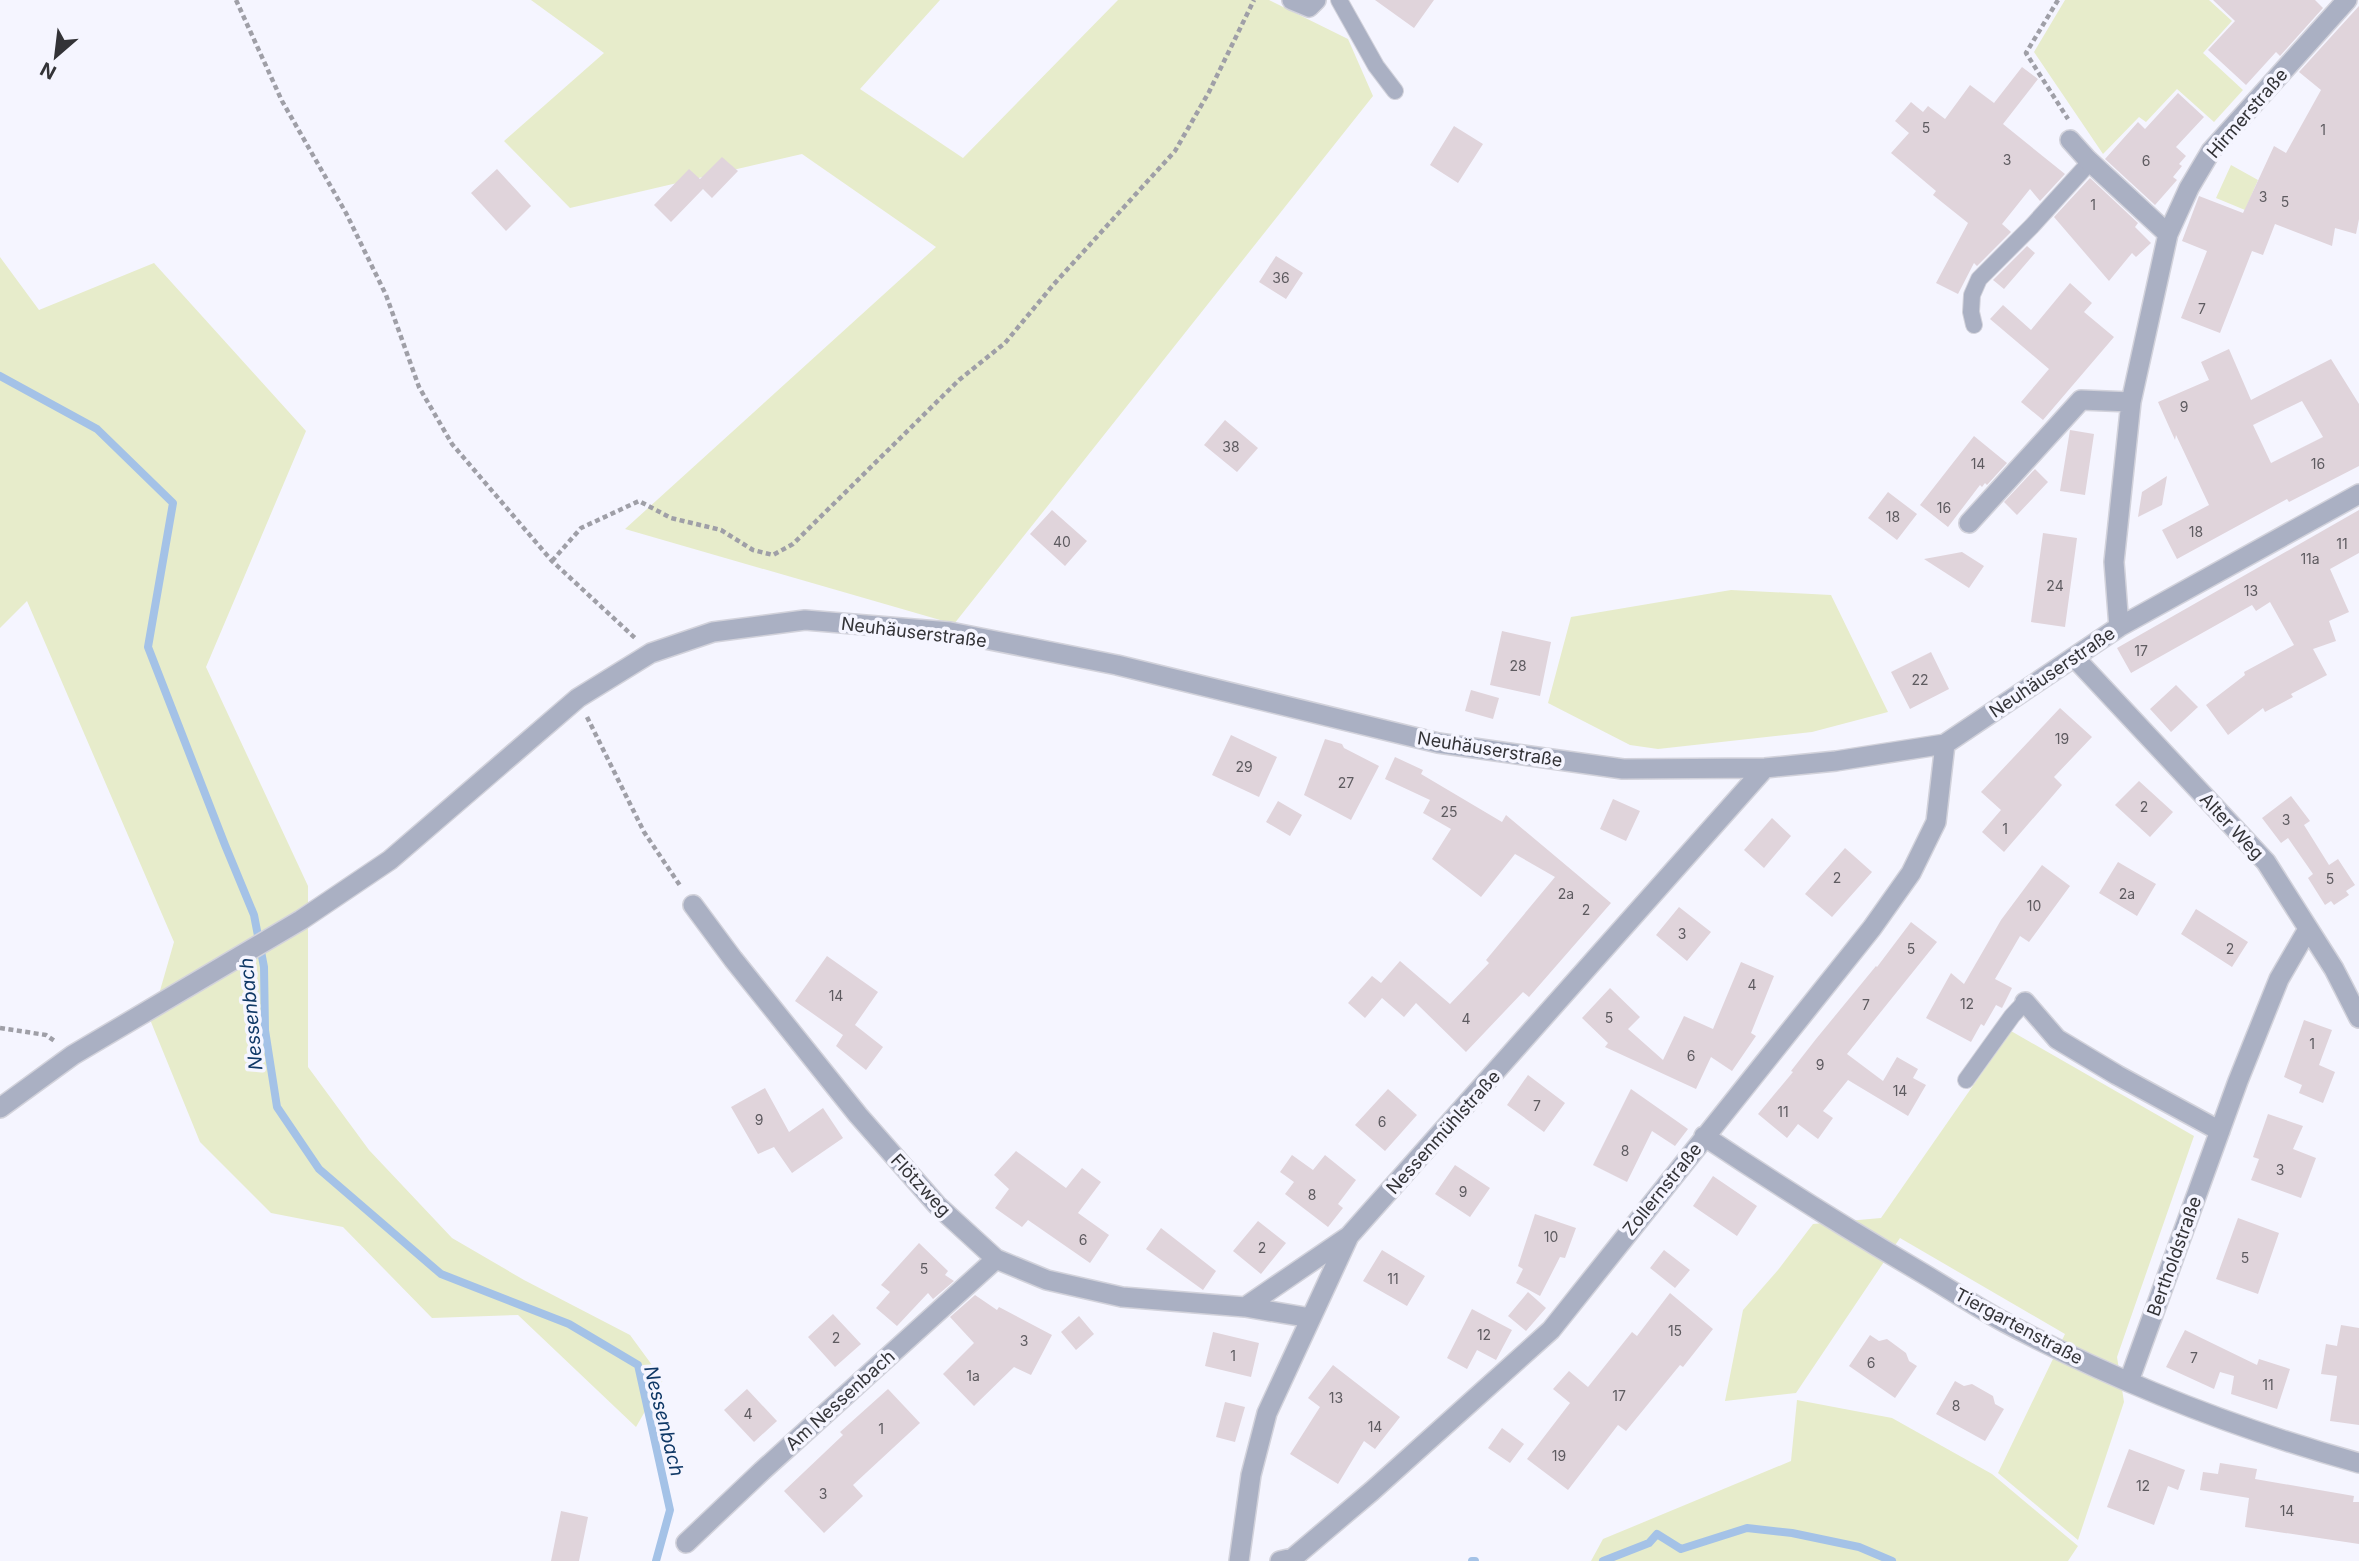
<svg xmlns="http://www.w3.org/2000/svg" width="2359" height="1561" font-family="Inter,sans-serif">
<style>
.green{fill:#e7eccb}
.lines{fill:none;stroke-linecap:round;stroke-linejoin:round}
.stream{stroke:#a4c2e7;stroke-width:8}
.building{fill:#e0d4db;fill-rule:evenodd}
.service-casing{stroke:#d2d2db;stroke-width:18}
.minor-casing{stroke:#d2d2db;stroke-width:22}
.path{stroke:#9f9fa7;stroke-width:4.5;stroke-dasharray:5 3.5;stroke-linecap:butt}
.service{stroke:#aab0c3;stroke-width:16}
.minor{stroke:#aab0c3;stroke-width:19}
.labels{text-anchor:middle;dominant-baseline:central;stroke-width:7;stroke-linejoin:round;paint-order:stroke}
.number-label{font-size:14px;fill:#5e5b60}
.street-label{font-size:18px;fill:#333337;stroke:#f5f5ff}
.water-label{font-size:19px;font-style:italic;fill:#0f3866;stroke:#f5f5ff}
</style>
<rect width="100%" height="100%" fill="#f5f5ff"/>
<!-- green -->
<path class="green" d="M531,0H940L860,89L963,158L1118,0H1269L1348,39L1373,96L954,624L625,529L936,247L802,154L570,208L504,141L604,53Z
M2065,0H2209L2232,21L2203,53L2243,90L2214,122L2177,89L2146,122L2139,117L2103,154L2034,52Z
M2231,165L2258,180L2245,210L2216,198Z
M0,257L39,310L154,263L306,431L206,667L308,886V1067L369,1150L452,1238L524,1280L630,1335L663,1380L636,1427L518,1315L432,1318L343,1227L271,1213L200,1142L151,1022L174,942L27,601L0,628Z
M1731,590L1831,595L1888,712L1812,732L1658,749L1630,745L1548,703L1571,617Z
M2011,1031L2194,1136L2117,1357L2124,1402L2078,1540L1998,1473L2065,1334L1900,1238L1796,1393L1725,1401L1743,1310L1778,1270L1813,1224L1881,1218Z
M1797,1400L1892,1418L1992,1474L2078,1546L2068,1561H1591L1603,1539L1791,1461Z"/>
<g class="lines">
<!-- stream -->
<path class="stream" d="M0,376L97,429L173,503L148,647L225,845L254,915L264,967L265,1030L277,1107L319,1169L441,1274L569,1324L638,1365L670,1510L656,1561
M1472,1561H1475
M1603,1561L1649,1543L1657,1534L1681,1549L1747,1528L1792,1533L1859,1547L1892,1561"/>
</g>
<!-- building -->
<path class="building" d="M1375,0H1434L1414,28Z
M2213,0H2315L2323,8L2280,56L2276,52L2246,85L2208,50L2235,21Z
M2359,6V219L2356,234L2335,228L2332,246L2275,224L2263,255L2252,251L2220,333L2181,318L2207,251L2182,241L2199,196L2243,213L2274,146L2286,153L2321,90L2299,72Z
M2022,67L2038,79L2003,124L2065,174L2040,201L2030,189L2002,224L2011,232L1977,266L1974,263L1958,294L1936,283L1968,223L1933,195L1936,191L1891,153L1909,133L1895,121L1911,102L1923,112L1928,106L1945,119L1970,85L1994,103Z
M2178,93L2204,117L2176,147L2186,156L2179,164L2182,166L2173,177L2177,180L2155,205L2105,159L2138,122L2145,129Z
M1454,126L1483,144L1458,183L1430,165Z
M722,157L738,171L712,198L703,189L671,222L654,205L689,169L700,179Z
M497,169L531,206L506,231L471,193Z
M2090,178L2138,223L2135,227L2151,243L2136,257L2132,253L2109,281L2054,217Z
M2027,246L2035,253L2004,289L1993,280Z
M1276,256L1303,273L1286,299L1259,282Z
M2070,283L2092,303L2084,312L2114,337L2043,420L2021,402L2049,369L1990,319L2003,305L2031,330Z
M2229,349L2251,400L2331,359L2359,404V466L2289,502L2287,499L2177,559L2162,530L2209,505L2176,435L2175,440L2158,402L2209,380L2201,362ZM2302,401L2323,437L2271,463L2253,425Z
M1225,420L1258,448L1237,472L1204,445Z
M2070,430L2094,434L2085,495L2060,491Z
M1974,436L2007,463L1987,485L1985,483L1982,487L1980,485L1948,527L1920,505Z
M2035,469L2048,482L2017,515L2004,502Z
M2167,476L2162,505L2138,517L2142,492Z
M1888,492L1917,514L1897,540L1868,518Z
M1052,510L1087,541L1065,566L1030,534Z
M2359,510V553L2330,569L2349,612L2329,621L2336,641L2313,649L2327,675L2291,694L2293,697L2265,712L2263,708L2228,735L2206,705L2245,675L2244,672L2294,645L2270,602L2256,611L2252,605L2131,673L2117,648Z
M2043,533L2077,538L2065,627L2031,622Z
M1962,552L1984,566L1969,588L1924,559Z
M1502,631L1551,642L1540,696L1490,685Z
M1931,652L1949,689L1910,709L1891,672Z
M2176,685L2198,707L2171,732L2150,709Z
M1471,690L1499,698L1493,719L1465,711Z
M2060,708L2092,737L2054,777L2062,785L2004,852L1982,832L2001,810L1981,792Z
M1231,735L1277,757L1259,797L1212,775Z
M1325,739L1342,744L1344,748L1379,766L1351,820L1304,795Z
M1395,757L1423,770L1421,774L1502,822L1506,815L1611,903L1529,997L1523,992L1466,1052L1416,1003L1404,1017L1382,998L1365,1018L1348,1003L1372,976L1381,983L1400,961L1450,1004L1489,963L1486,960L1555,877L1515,854L1481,897L1432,859L1451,829L1423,813L1430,800L1385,779Z
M2139,781L2173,812L2150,837L2115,805Z
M2291,796L2310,821L2304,825L2329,865L2338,859L2355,885L2346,891L2349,895L2334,905L2331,901L2325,905L2308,878L2313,874L2288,838L2281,843L2262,818Z
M1613,799L1640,811L1626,841L1600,829Z
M1278,801L1302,815L1290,836L1266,822Z
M1772,818L1791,836L1764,868L1744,850Z
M1845,848L1872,872L1832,917L1805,894Z
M2118,862L2156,884L2137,916L2099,893Z
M2042,865L2070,886L2029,942L2020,936L1995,979L2012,988L2002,1008L1996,1005L1984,1026L1981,1024L1971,1042L1926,1018L1951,973L1964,984L2001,920Z
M1679,907L1711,932L1687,961L1656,935Z
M2196,909L2248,942L2232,967L2181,934Z
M1911,922L1937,942L1847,1054L1883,1081L1897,1057L1918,1069L1913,1078L1926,1085L1908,1116L1848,1080L1823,1111L1833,1118L1818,1139L1798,1124L1787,1138L1758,1114L1793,1072L1791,1071L1816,1039L1876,966L1877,967Z
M827,956L878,992L855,1025L883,1047L866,1070L836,1046L843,1035L795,1001Z
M1741,962L1774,976L1751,1033L1756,1036L1732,1071L1711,1057L1696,1089L1605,1047L1608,1043L1582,1018L1610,988L1640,1017L1628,1029L1663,1060L1684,1016L1713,1029Z
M2304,1020L2332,1030L2319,1065L2335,1072L2323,1103L2299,1093L2302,1085L2284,1077Z
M1528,1075L1565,1103L1544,1132L1507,1105Z
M765,1088L789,1132L823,1108L843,1138L792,1173L774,1147L758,1154L731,1107Z
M1388,1089L1417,1115L1385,1151L1355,1125Z
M1631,1089L1688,1129L1675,1146L1652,1131L1627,1182L1593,1165Z
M2268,1114L2303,1126L2293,1149L2316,1158L2301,1198L2251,1180L2259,1159L2253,1157Z
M1016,1151L1066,1188L1082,1168L1101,1182L1078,1213L1109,1235L1090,1263L1028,1220L1022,1227L995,1208L1009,1189L994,1175Z
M1292,1155L1313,1170L1325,1155L1356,1180L1338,1204L1343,1208L1328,1227L1285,1194L1294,1182L1280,1172Z
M1455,1165L1490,1188L1470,1217L1435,1194Z
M1713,1176L1757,1206L1737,1236L1693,1206Z
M1535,1214L1576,1228L1565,1258L1560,1257L1540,1296L1516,1283L1523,1269L1518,1266Z
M2238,1218L2279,1233L2258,1294L2216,1279Z
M1258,1221L1286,1243L1261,1274L1233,1251Z
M1161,1228L1216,1271L1203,1290L1146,1249Z
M919,1243L948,1271L945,1275L954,1281L933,1299L928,1293L897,1326L876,1308L890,1292L881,1285Z
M1382,1250L1425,1276L1407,1306L1363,1281Z
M1664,1250L1690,1270L1675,1288L1650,1268Z
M1528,1292L1546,1308L1526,1331L1508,1316Z
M1670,1293L1713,1329L1683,1367L1680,1365L1626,1431L1618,1425L1568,1490L1527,1459L1570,1403L1553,1389L1569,1371L1588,1387L1632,1332L1637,1336Z
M975,1295L997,1310L999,1307L1052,1335L1031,1375L1014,1367L974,1406L943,1374L974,1343L950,1317Z
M1472,1309L1512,1330L1496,1360L1477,1350L1467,1369L1447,1358Z
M833,1314L861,1344L835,1367L808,1337Z
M1079,1316L1094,1334L1076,1350L1061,1332Z
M2341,1325L2359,1328V1425L2330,1421L2337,1376L2321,1374L2326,1344L2337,1346Z
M2185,1330L2257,1365L2259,1359L2290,1369L2277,1409L2231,1394L2234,1376L2220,1372L2214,1389L2166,1367Z
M1213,1332L1259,1343L1251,1377L1205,1366Z
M1870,1335L1879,1341L1887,1339L1906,1353L1909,1361L1917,1366L1895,1398L1849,1366Z
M1333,1365L1400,1417L1375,1449L1364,1441L1338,1484L1290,1454L1320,1407L1308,1398Z
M1955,1381L1964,1386L1972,1384L1993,1396L1995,1404L2004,1409L1985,1441L1936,1414Z
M747,1389L777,1421L754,1442L724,1410Z
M888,1389L920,1423L853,1485L863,1496L824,1533L784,1491L843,1435L840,1432Z
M1225,1402L1245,1407L1235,1442L1216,1437Z
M1502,1428L1524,1444L1510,1463L1488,1448Z
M2129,1449L2185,1470L2178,1490L2168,1486L2154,1525L2107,1507Z
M2220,1463L2257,1469L2255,1479L2354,1496L2353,1502H2359V1544L2245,1527L2249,1498L2200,1490L2203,1472L2218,1474Z
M561,1511L588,1517L579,1561H551Z"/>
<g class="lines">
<defs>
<path id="service" d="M1339,0L1376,66L1395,91
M1974,325L1971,312L1972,295L1979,279L2032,226L2090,162
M1966,1080L2012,1016L2025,1002"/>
<path id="minor" d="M1292,0L1309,7L1316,0
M2070,140L2087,159L2168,234
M1969,523L2081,400L2131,402
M2119,627L2114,562L2131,402L2168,234L2189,188L2211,151L2347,0
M2074,657L2266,862L2334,969L2359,1018
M693,905L733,959L858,1115L937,1205L996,1259L1047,1280L1122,1297L1245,1307L1349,1236
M2025,1002L2057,1039L2117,1075L2220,1131
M0,1108L73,1055L301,920L390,860L578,698L651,653L713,632L805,620L950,632L1117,665L1438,743L1623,769L1765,768L1836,761L1945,744L2119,627L2359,494
M1704,1136C1776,1184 1849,1230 1924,1274C1951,1290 1978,1308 2006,1323C2117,1382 2237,1429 2359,1463
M1245,1307L1311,1318
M2129,1381L2238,1081L2279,979L2308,929
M686,1543L762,1471L996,1259
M1239,1561L1251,1475L1267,1413L1349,1236L1765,768
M1280,1561L1293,1558L1372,1491L1551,1330L1872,928L1911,873L1936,822L1945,744"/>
</defs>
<!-- service casing -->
<use href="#service" class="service-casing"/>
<!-- minor casing -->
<use href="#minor" class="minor-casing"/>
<!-- path -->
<path class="path" d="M236,0L282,101L346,213L386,295L419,387L452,444L552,561L635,638
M2058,0L2026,53L2068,119
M552,561L581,528L639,501L671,518L721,530L753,550L773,555L793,544L959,380L1005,343L1054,284L1175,151L1209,92L1254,0
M587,717L644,832L681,887
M0,1028L46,1035L56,1042"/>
<!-- service -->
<use href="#service" class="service"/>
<!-- minor -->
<use href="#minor" class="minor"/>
</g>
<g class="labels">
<!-- number labels -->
<g class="number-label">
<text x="1926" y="127">5</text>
<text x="2323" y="129">1</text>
<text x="2007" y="159">3</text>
<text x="2146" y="160">6</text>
<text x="2263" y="196">3</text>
<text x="2285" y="201">5</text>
<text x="2093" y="204">1</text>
<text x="1281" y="277">36</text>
<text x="2202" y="308">7</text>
<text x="2184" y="406">9</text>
<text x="1231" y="446">38</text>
<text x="1978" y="463">14</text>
<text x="2318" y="463">16</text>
<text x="1944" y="507">16</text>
<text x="1893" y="516">18</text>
<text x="2196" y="531">18</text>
<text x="1062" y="541">40</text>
<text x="2342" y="543">11</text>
<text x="2310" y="558">11a</text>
<text x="2055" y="585">24</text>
<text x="2251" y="590">13</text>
<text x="2141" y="650">17</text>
<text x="1518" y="665">28</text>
<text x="1920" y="679">22</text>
<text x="2062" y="738">19</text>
<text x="1244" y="766">29</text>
<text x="1346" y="782">27</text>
<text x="2144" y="806">2</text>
<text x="1449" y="811">25</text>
<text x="2286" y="819">3</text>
<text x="2005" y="828">1</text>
<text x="1837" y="877">2</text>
<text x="2330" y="878">5</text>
<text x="1566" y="893">2a</text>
<text x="2127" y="893">2a</text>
<text x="2034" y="905">10</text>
<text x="1586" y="909">2</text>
<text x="1682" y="933">3</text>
<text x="1911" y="948">5</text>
<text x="2230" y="948">2</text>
<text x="1752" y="984">4</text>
<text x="836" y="995">14</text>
<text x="1967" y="1003">12</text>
<text x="1866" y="1004">7</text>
<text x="1609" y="1017">5</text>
<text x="1466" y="1018">4</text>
<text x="2312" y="1043">1</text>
<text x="1691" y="1055">6</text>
<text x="1820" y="1064">9</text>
<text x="1900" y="1090">14</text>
<text x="1537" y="1105">7</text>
<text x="1783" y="1111">11</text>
<text x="759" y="1119">9</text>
<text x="1382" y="1121">6</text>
<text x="1625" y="1150">8</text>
<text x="2280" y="1169">3</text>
<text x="1463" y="1191">9</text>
<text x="1312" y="1194">8</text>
<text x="1551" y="1236">10</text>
<text x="1083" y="1239">6</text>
<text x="1262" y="1247">2</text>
<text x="2245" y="1257">5</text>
<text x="924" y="1268">5</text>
<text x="1393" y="1278">11</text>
<text x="1675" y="1330">15</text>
<text x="1484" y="1334">12</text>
<text x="836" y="1337">2</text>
<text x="1024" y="1340">3</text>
<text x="1233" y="1355">1</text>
<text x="2194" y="1357">7</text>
<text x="1871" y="1362">6</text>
<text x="973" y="1375">1a</text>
<text x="2268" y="1384">11</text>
<text x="1619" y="1395">17</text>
<text x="1336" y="1397">13</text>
<text x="1956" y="1405">8</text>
<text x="748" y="1413">4</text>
<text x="1375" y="1426">14</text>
<text x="881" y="1428">1</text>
<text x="1559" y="1455">19</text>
<text x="2143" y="1485">12</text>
<text x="823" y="1493">3</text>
<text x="2287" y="1510">14</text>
</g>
<!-- street labels -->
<g class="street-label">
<text transform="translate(2247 113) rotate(-49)">Hirmerstraße</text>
<text transform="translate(914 632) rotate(7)">Neuhäuserstraße</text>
<text transform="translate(2052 672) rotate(-34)">Neuhäuserstraße</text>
<text transform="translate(1490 749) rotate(9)">Neuhäuserstraße</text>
<text transform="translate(2232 826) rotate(47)">Alter Weg</text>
<text transform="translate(1443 1132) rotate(-48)">Nessenmühlstraße</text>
<text transform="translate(921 1185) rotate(47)">Flötzweg</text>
<text transform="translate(1662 1189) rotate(-51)">Zollernstraße</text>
<text transform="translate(2174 1256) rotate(-70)">Bertholdstraße</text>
<text transform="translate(2019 1326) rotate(28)">Tiergartenstraße</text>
<text transform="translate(840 1400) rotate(-42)">Am Nessenbach</text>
</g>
<!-- water labels -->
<g class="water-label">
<text transform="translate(251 1014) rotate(-95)">Nessenbach</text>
<text transform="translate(664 1421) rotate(76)">Nessenbach</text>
</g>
</g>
<!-- north arrow -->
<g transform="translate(56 56) rotate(208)" stroke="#f5f5ff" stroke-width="5" paint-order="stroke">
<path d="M0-5L12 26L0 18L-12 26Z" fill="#333337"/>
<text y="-10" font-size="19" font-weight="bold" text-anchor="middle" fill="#333337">N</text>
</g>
</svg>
